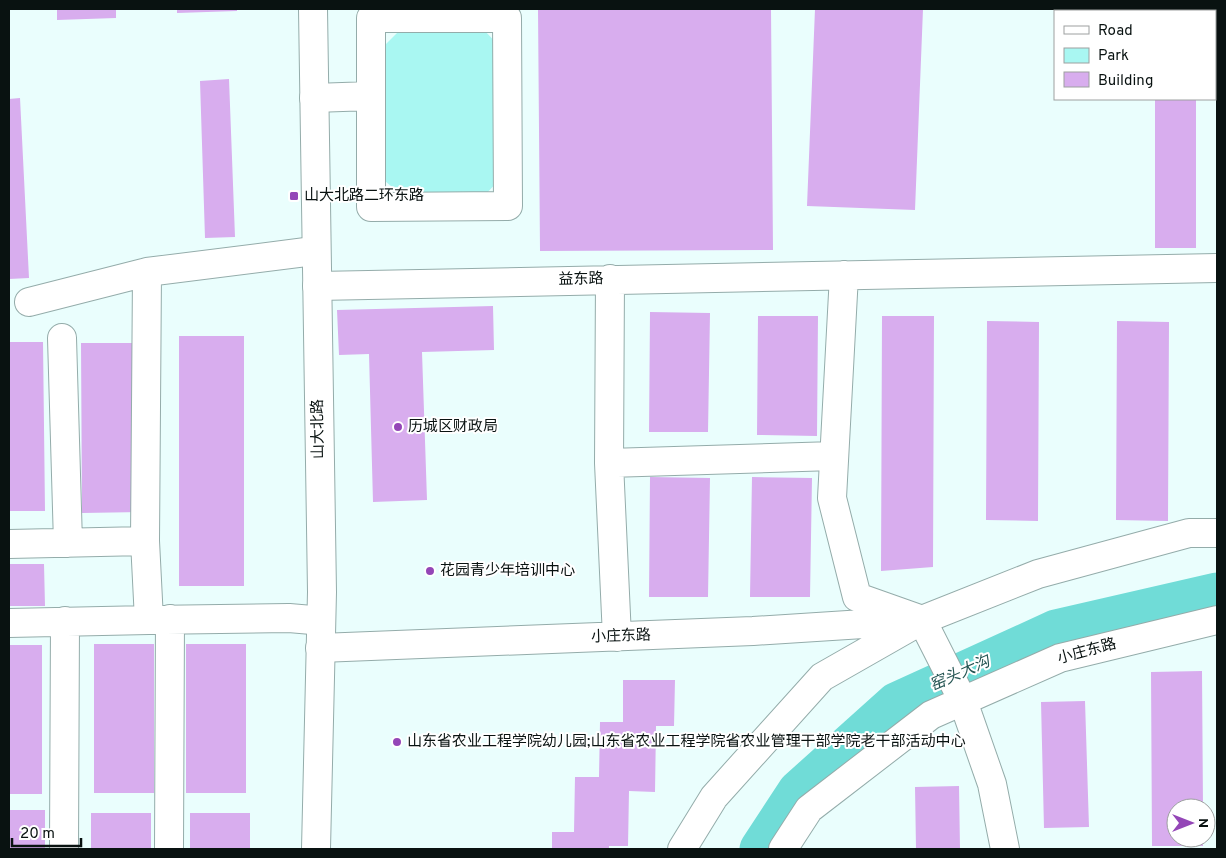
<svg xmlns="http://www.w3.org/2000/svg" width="1226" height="858" font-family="Overpass,'Noto Sans SC',sans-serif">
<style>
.green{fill:#a9f7f2}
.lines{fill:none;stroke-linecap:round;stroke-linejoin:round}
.river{stroke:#70dcd7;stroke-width:41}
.building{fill:#d8adee}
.minor-casing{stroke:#94acaa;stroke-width:30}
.major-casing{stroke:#94acaa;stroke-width:30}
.minor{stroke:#fff;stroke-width:28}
.major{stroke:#fff;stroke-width:28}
.poi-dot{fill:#9446b7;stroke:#fff;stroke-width:2}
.labels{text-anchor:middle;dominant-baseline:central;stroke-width:4;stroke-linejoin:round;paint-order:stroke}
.poi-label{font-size:15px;fill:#091211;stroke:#fff;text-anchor:start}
.street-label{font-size:15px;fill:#091211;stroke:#fff}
.water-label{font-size:16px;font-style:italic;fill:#255553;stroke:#fff}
</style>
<rect width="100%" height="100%" fill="#eafefd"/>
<!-- green -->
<path class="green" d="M401,29L484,30L501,48L502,177L484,196L404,197L385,181L384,46Z"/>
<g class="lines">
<!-- river -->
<path class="river" d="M760,849L798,791L896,703L1056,630L1217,593"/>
</g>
<!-- building -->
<path class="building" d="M57,9H116V18L57,20Z
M177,9H237V11L177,13Z
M538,9H771L773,250L540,251Z
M815,9H923L915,210L807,206Z
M1155,9H1196V11H1155Z
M229,79L235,237L205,238L200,81Z
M20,98L29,278L9,279V99Z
M1155,99H1196V248H1155Z
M493,306L494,350L422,352L427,500L373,502L369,354L339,355L337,310Z
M650,312L710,313L708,432H649Z
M758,316H818L817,436L757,435Z
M882,316H934L933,567L881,571Z
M987,321L1039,322L1038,521L986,520Z
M1117,321L1169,322L1168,521L1116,520Z
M179,336H244V586H179Z
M9,342H43L45,511H9Z
M81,343H141L142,512L82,513Z
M650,477L710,478L708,597H649Z
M752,477L812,478L810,597H750Z
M9,564H44L45,606H9Z
M94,644H154V793H94Z
M186,644H246V793H186Z
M9,645H42V794H9Z
M1202,671L1203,808H1176V838H1203V846H1152L1151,672Z
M623,680H675L674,726H656L655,792L629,791L628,846H609V849H552V832H574L575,777H599L600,722H623Z
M1085,701L1089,827L1044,828L1041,702Z
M959,786L960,849H916L915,787Z
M9,810H45V849H9Z
M91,813H151V849H91Z
M190,813H250V849H190Z"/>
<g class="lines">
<defs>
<path id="minor" d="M371,18H507L508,206L371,207Z
M314,98L371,96
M844,275L832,498L857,597L922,620L963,701L992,784L1005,849
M610,279L609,463L617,637
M317,286L1217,268
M29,302L147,272L306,252
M62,338L68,543
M609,463L834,456
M145,541L147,272
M9,544L145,541L149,620L289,618L312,620
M9,623L149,620
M320,648L753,631L910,621
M64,849L65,621
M169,849L170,619
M682,849L714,797L822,677L922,620L1038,574L1189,533H1217
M783,849L809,809L931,715L1060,658L1217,620"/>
<path id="major" d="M313,9L322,592L316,849"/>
</defs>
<!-- minor casing -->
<use href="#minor" class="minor-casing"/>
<!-- major casing -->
<use href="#major" class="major-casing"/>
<!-- minor -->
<use href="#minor" class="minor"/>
<!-- major -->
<use href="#major" class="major"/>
</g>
<!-- markers -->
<g class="poi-dot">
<rect x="289" y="191" width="10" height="10" rx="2.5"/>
<circle cx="398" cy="427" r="5"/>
<circle cx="430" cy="571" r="5"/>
<circle cx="397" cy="742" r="5"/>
</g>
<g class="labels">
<!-- poi labels -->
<g class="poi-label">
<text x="304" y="196">山大北路二环东路</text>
<text x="408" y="427">历城区财政局</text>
<text x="440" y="571">花园青少年培训中心</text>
<text x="407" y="742">山东省农业工程学院幼儿园;山东省农业工程学院省农业管理干部学院老干部活动中心</text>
</g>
<!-- street labels -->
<g class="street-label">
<text transform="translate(581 280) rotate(-1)">益东路</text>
<text transform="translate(319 429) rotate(-91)">山大北路</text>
<text transform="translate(621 637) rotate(-2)">小庄东路</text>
<text transform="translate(1087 652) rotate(-15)">小庄东路</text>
</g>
<!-- water labels -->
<g class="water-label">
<text transform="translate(960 674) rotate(-24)">窑头大沟</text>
</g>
</g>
<!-- border -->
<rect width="1226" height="858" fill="none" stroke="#091211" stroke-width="20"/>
<!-- legend -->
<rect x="1054" y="10" width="162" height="90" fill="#ffffff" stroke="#9da0a0"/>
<rect x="1064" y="26" width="25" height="8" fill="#ffffff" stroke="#9da0a0"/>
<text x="1098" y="35" font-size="15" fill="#091211">Road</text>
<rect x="1064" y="48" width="25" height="15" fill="#a9f7f2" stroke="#9da0a0"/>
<text x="1098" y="60" font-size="15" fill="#091211">Park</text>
<rect x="1064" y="72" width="25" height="15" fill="#d8adee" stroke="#9da0a0"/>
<text x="1098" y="85" font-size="15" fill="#091211">Building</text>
<!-- north arrow -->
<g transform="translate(1191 823) rotate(90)"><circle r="24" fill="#ffffff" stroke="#9da0a0"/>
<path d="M0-4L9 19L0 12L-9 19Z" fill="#9446b7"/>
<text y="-8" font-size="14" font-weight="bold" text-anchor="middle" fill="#091211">N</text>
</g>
<!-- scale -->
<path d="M12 838v8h69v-8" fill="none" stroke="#091211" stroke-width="2.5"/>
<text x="20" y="838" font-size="15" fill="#091211" stroke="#ffffff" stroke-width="4" paint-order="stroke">20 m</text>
</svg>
